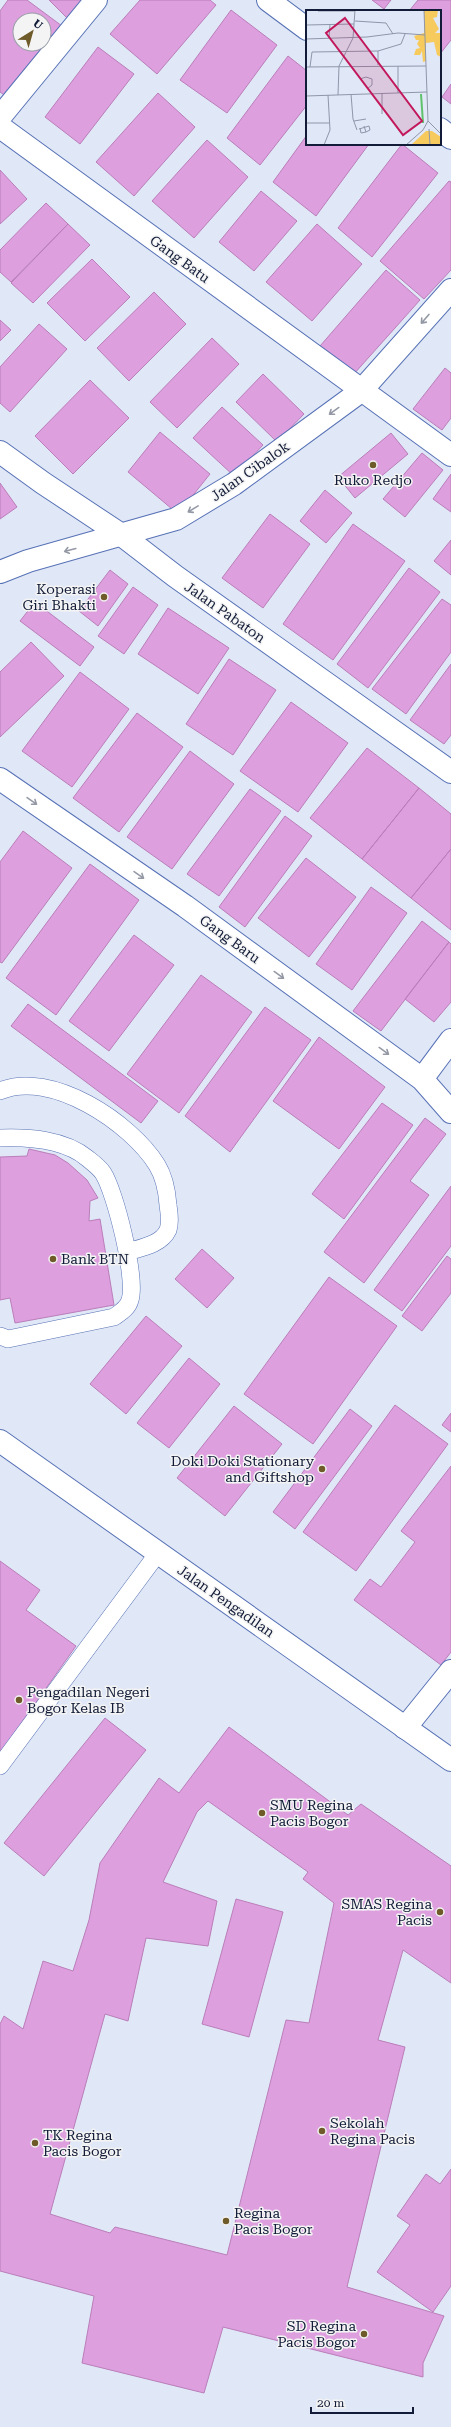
<svg xmlns="http://www.w3.org/2000/svg" width="451" height="2427" font-family="'Roboto Serif',serif">
<style>
.building{fill:#dd9fde;stroke:#ba7eba;fill-rule:evenodd}
.lines{fill:none;stroke-linecap:round;stroke-linejoin:round}
.lane-casing{stroke:#5772b6;stroke-width:18}
.street-casing{stroke:#5772b6;stroke-width:24}
.secondary-casing{stroke:#5772b6;stroke-width:24}
.lane{stroke:#fff;stroke-width:17}
.street{stroke:#fff;stroke-width:22}
.secondary{stroke:#fff;stroke-width:22}
.oneway{stroke:#9499a5}
.poi-dot{fill:#6f5b2a;stroke:#f4f4f4;stroke-width:1.5}
.labels{text-anchor:middle;dominant-baseline:central;stroke-width:3;stroke-linejoin:round;paint-order:stroke}
.street-label{font-size:14px;fill:#121c38;stroke:#f4f4f4}
.poi-label{font-size:14px;fill:#121c38;stroke:#f4f4f4;text-anchor:start}
.inset-river{fill:none;stroke:#5ec16b;stroke-width:2}
.inset-road{fill:none;stroke:#8e96aa;stroke-width:1}
.view{fill:#c2185b;fill-opacity:0.15;stroke:#c2185b;stroke-width:2}
.inset-edge{fill:none;stroke:#121c38;stroke-width:2}
</style>
<rect width="100%" height="100%" fill="#e0e7f6"/>
<!-- building -->
<path class="building" d="M8,0H27L62,26L7,97L0,92V11ZM20,20H44V44H20Z
M49,0H86L67,18Z
M140,0H210L216,5L157,74L110,34Z
M372,0H391L384,9Z
M418,0H451V40L440,54V11H409Z
M231,10L277,45L227,113L180,80Z
M98,47L134,74L80,144L45,117Z
M288,56L307,71V105L260,165L227,138Z
M451,84V104L442,97Z
M158,93L195,127L134,196L96,162Z
M307,135V144H369L316,216L273,182Z
M207,140L248,177L194,238L152,201Z
M402,144L438,173L372,257L338,228Z
M0,170L27,199L0,224Z
M449,181L451,182V270L424,299L380,261Z
M261,191L297,221L254,271L219,242Z
M46,203L68,224L11,282L0,272V250Z
M68,224L90,245L33,303L11,283Z
M317,224L362,264L312,321L266,282Z
M92,259L130,297L85,341L47,303Z
M386,270L420,300L353,375L320,346Z
M154,292L186,324L129,381L97,348Z
M0,320L11,330L0,341Z
M39,324L67,349L10,412L0,403V367Z
M212,338L239,364L177,428L150,402Z
M445,368L451,373V418L442,430L413,409Z
M263,374L304,414L277,442L236,402Z
M90,380L129,418L73,474L35,436Z
M222,407L263,445L234,476L193,438Z
M160,432L210,474L178,514L128,472Z
M391,433L408,454L355,498L338,477Z
M422,453L443,470L405,517L383,499Z
M451,474V512L433,499Z
M0,483L17,507L0,519Z
M325,490L352,513L326,543L300,521Z
M270,514L310,544L263,608L222,578Z
M353,524L405,561L333,660L283,624Z
M451,540V575L434,561Z
M409,568L440,592L368,688L337,664Z
M110,570L128,584L98,626L79,611Z
M133,587L158,605L124,654L98,636Z
M442,599L451,605V652L406,714L372,689Z
M35,602L94,647L80,666L20,621Z
M168,608L229,648L198,694L138,654Z
M31,642L64,676L0,737V672Z
M229,659L276,690L233,755L186,724Z
M451,664V735L444,744L410,720Z
M80,672L129,709L72,787L22,751Z
M291,702L348,743L298,812L240,771Z
M137,713L183,747L119,832L73,798Z
M367,748L419,788L362,859L310,818Z
M190,751L234,784L172,869L127,837Z
M419,788L451,814V849L411,898L362,859Z
M250,789L281,811L219,896L187,874Z
M285,816L312,836L245,927L219,907Z
M23,831L72,868L2,963L0,962V862Z
M451,849V930L411,898Z
M306,858L356,897L309,957L258,918Z
M90,864L139,900L56,1015L6,978Z
M371,887L407,913L352,990L316,964Z
M422,921L449,942L381,1031L353,1011Z
M134,935L174,965L109,1051L69,1021Z
M449,942L451,944V1002L434,1022L405,999Z
M201,975L252,1012L179,1113L127,1074Z
M28,1004L158,1101L141,1123L11,1026Z
M265,1007L311,1040L230,1152L185,1116Z
M319,1037L385,1087L339,1149L273,1101Z
M382,1103L413,1125L344,1219L312,1194Z
M425,1118L446,1134L410,1181L429,1195L364,1283L324,1252Z
M29,1149L55,1155L68,1163L87,1180L98,1198L90,1201L89,1221L100,1219L114,1305L15,1323L10,1298L0,1300V1157L27,1156Z
M451,1186V1246L402,1311L374,1290Z
M202,1249L234,1278L207,1308L175,1279Z
M447,1256L451,1259V1293L422,1331L402,1316Z
M329,1277L397,1326L313,1444L244,1394Z
M146,1316L182,1346L126,1414L90,1384Z
M189,1358L220,1384L169,1448L137,1423Z
M395,1405L448,1444L356,1571L303,1532Z
M234,1406L282,1444L225,1516L177,1478Z
M350,1409L372,1426L295,1529L273,1512Z
M451,1413V1432L442,1425Z
M451,1466V1652L441,1665L354,1600L370,1579L381,1587L415,1542L401,1531Z
M0,1561L40,1590L26,1610L76,1646L0,1753Z
M105,1718L146,1750L44,1876L4,1843Z
M229,1727L348,1815L361,1804L451,1866V1983L403,1950L378,2040L405,2047L347,2287L444,2316L423,2363V2377L223,2327L204,2393L82,2363L94,2296L0,2271V2024L4,2016L23,2029L43,1961L73,1971L89,1920L100,1863L159,1778L179,1793ZM208,1801L308,1872L303,1879L334,1903L309,2023L286,2020L227,2255L115,2227L110,2233L50,2214L105,2014L128,2021L146,1938L208,1946L217,1901L163,1882L197,1812Z
M236,1899L283,1912L249,2037L202,2024Z
M451,2169V2286L433,2312L377,2272L410,2225L397,2216L426,2174L440,2184Z"/>
<g class="lines">
<defs>
<path id="lane" d="M0,1091C51,1069 131,1123 157,1165C165,1178 167,1191 168,1205C169,1213 171,1222 168,1230C161,1245 140,1248 127,1252
M0,1138C29,1137 64,1139 87,1158C92,1162 99,1167 103,1173C115,1191 137,1279 130,1300C128,1308 121,1312 114,1317L8,1339L0,1336
M0,1766L158,1553"/>
<path id="street" d="M268,0L307,29
M0,117L96,0
M0,127L451,455
M440,129L451,138
M0,452L43,483L123,536L175,576L451,772
M0,572L28,561L176,519L234,484L361,391L451,290
M0,779L185,906L422,1079L451,1112
M422,1079L451,1040
M405,1728L451,1671"/>
<path id="secondary" d="M0,1441L451,1760"/>
</defs>
<!-- lane casing -->
<use href="#lane" class="lane-casing"/>
<!-- street casing -->
<use href="#street" class="street-casing"/>
<!-- secondary casing -->
<use href="#secondary" class="secondary-casing"/>
<!-- lane -->
<use href="#lane" class="lane"/>
<!-- street -->
<use href="#street" class="street"/>
<!-- secondary -->
<use href="#secondary" class="secondary"/>
</g>
<!-- one-way arrows -->
<defs><path id="oneway-shaft" d="M-6 0H5M1.5-3L5.5 0L1.5 3" fill="none" stroke-width="1.6" stroke-linecap="round" stroke-linejoin="round"/></defs>
<g class="oneway">
<use href="#oneway-shaft" transform="translate(425 319) rotate(131)"/>
<use href="#oneway-shaft" transform="translate(334 411) rotate(144)"/>
<use href="#oneway-shaft" transform="translate(193 509) rotate(149)"/>
<use href="#oneway-shaft" transform="translate(70 550) rotate(165)"/>
<use href="#oneway-shaft" transform="translate(32 801) rotate(35)"/>
<use href="#oneway-shaft" transform="translate(139 875) rotate(35)"/>
<use href="#oneway-shaft" transform="translate(279 975) rotate(36)"/>
<use href="#oneway-shaft" transform="translate(384 1051) rotate(36)"/>
</g>
<!-- markers -->
<g class="poi-dot">
<circle cx="373" cy="465" r="4"/>
<circle cx="104" cy="597" r="4"/>
<circle cx="53" cy="1259" r="4"/>
<circle cx="322" cy="1469" r="4"/>
<circle cx="19" cy="1700" r="4"/>
<circle cx="262" cy="1813" r="4"/>
<circle cx="440" cy="1912" r="4"/>
<circle cx="322" cy="2131" r="4"/>
<circle cx="35" cy="2143" r="4"/>
<circle cx="226" cy="2221" r="4"/>
<circle cx="364" cy="2334" r="4"/>
</g>
<g class="labels">
<!-- street labels -->
<g class="street-label">
<text transform="translate(180 259) rotate(36)">Gang Batu</text>
<text transform="translate(250 471) rotate(-35)">Jalan Cibalok</text>
<text transform="translate(225 612) rotate(35)">Jalan Pabaton</text>
<text transform="translate(230 939) rotate(36)">Gang Baru</text>
<text transform="translate(226 1601) rotate(35)">Jalan Pengadilan</text>
</g>
<!-- poi labels -->
<g class="poi-label">
<text x="373" y="480" text-anchor="middle">Ruko Redjo</text>
<text x="96" y="589" text-anchor="end">Koperasi<tspan x="96" dy="16">Giri Bhakti</tspan></text>
<text x="61" y="1259">Bank BTN</text>
<text x="314" y="1461" text-anchor="end">Doki Doki Stationary<tspan x="314" dy="16">and Giftshop</tspan></text>
<text x="27" y="1692">Pengadilan Negeri<tspan x="27" dy="16">Bogor Kelas IB</tspan></text>
<text x="270" y="1805">SMU Regina<tspan x="270" dy="16">Pacis Bogor</tspan></text>
<text x="432" y="1904" text-anchor="end">SMAS Regina<tspan x="432" dy="16">Pacis</tspan></text>
<text x="330" y="2123">Sekolah<tspan x="330" dy="16">Regina Pacis</tspan></text>
<text x="43" y="2135">TK Regina<tspan x="43" dy="16">Pacis Bogor</tspan></text>
<text x="234" y="2213">Regina<tspan x="234" dy="16">Pacis Bogor</tspan></text>
<text x="356" y="2326" text-anchor="end">SD Regina<tspan x="356" dy="16">Pacis Bogor</tspan></text>
</g>
</g>
<!-- overview -->
<g transform="translate(306 10)">
<rect width="135" height="135" fill="#e0e7f6"/>
<path d="M118,0H132L131,7L127,8L133,19L129,23H135V47L131,45L128,32L120,33V51L117,52L116,41L114,45H108L110,39L114,38L111,34L113,30H110L108,26L118,23ZM120,121H126L135,127V135H105Z" fill="#f7ca5d"/>
<path class="inset-river" d="M115,84L117,113"/>
<path class="inset-road" d="M12,1H49M49,11L80,13L87,24M0,15L48,14M23,28L24,14M0,29L61,27L92,23L119,25M72,41V55M0,57L120,56M4,57L6,42L72,41L95,34L99,24M54,69L60,67L66,69V75L61,79M76,83V104M92,83V56M45,84L47,109L51,120M32,85L33,56L47,28L49,0M0,86L121,82M48,111L60,109M122,111L135,124M0,113H23M54,118L55,123L60,122L58,116M53,119L63,116L64,120L60,122M123,119L124,135M18,135L24,120L22,85M100,135L117,120L122,111L118,0"/>
<path class="view" d="M39,8L116,111L97,125L20,23Z"/>
<rect width="135" height="135" class="inset-edge"/>
</g>
<!-- north arrow -->
<g transform="translate(32 32) rotate(37)"><circle r="19" fill="#f4f4f4" stroke="#9a9ea9"/>
<path d="M0-3L7 15L0 10L-7 15Z" fill="#6f5b2a"/>
<text y="-6" font-size="11" font-weight="bold" text-anchor="middle" fill="#121c38">U</text>
</g>
<!-- scale -->
<path d="M311 2407v6h102v-6" fill="none" stroke="#121c38" stroke-width="2"/>
<text x="317" y="2407" font-size="12" fill="#121c38" stroke="#f4f4f4" stroke-width="3" paint-order="stroke">20 m</text>
</svg>
